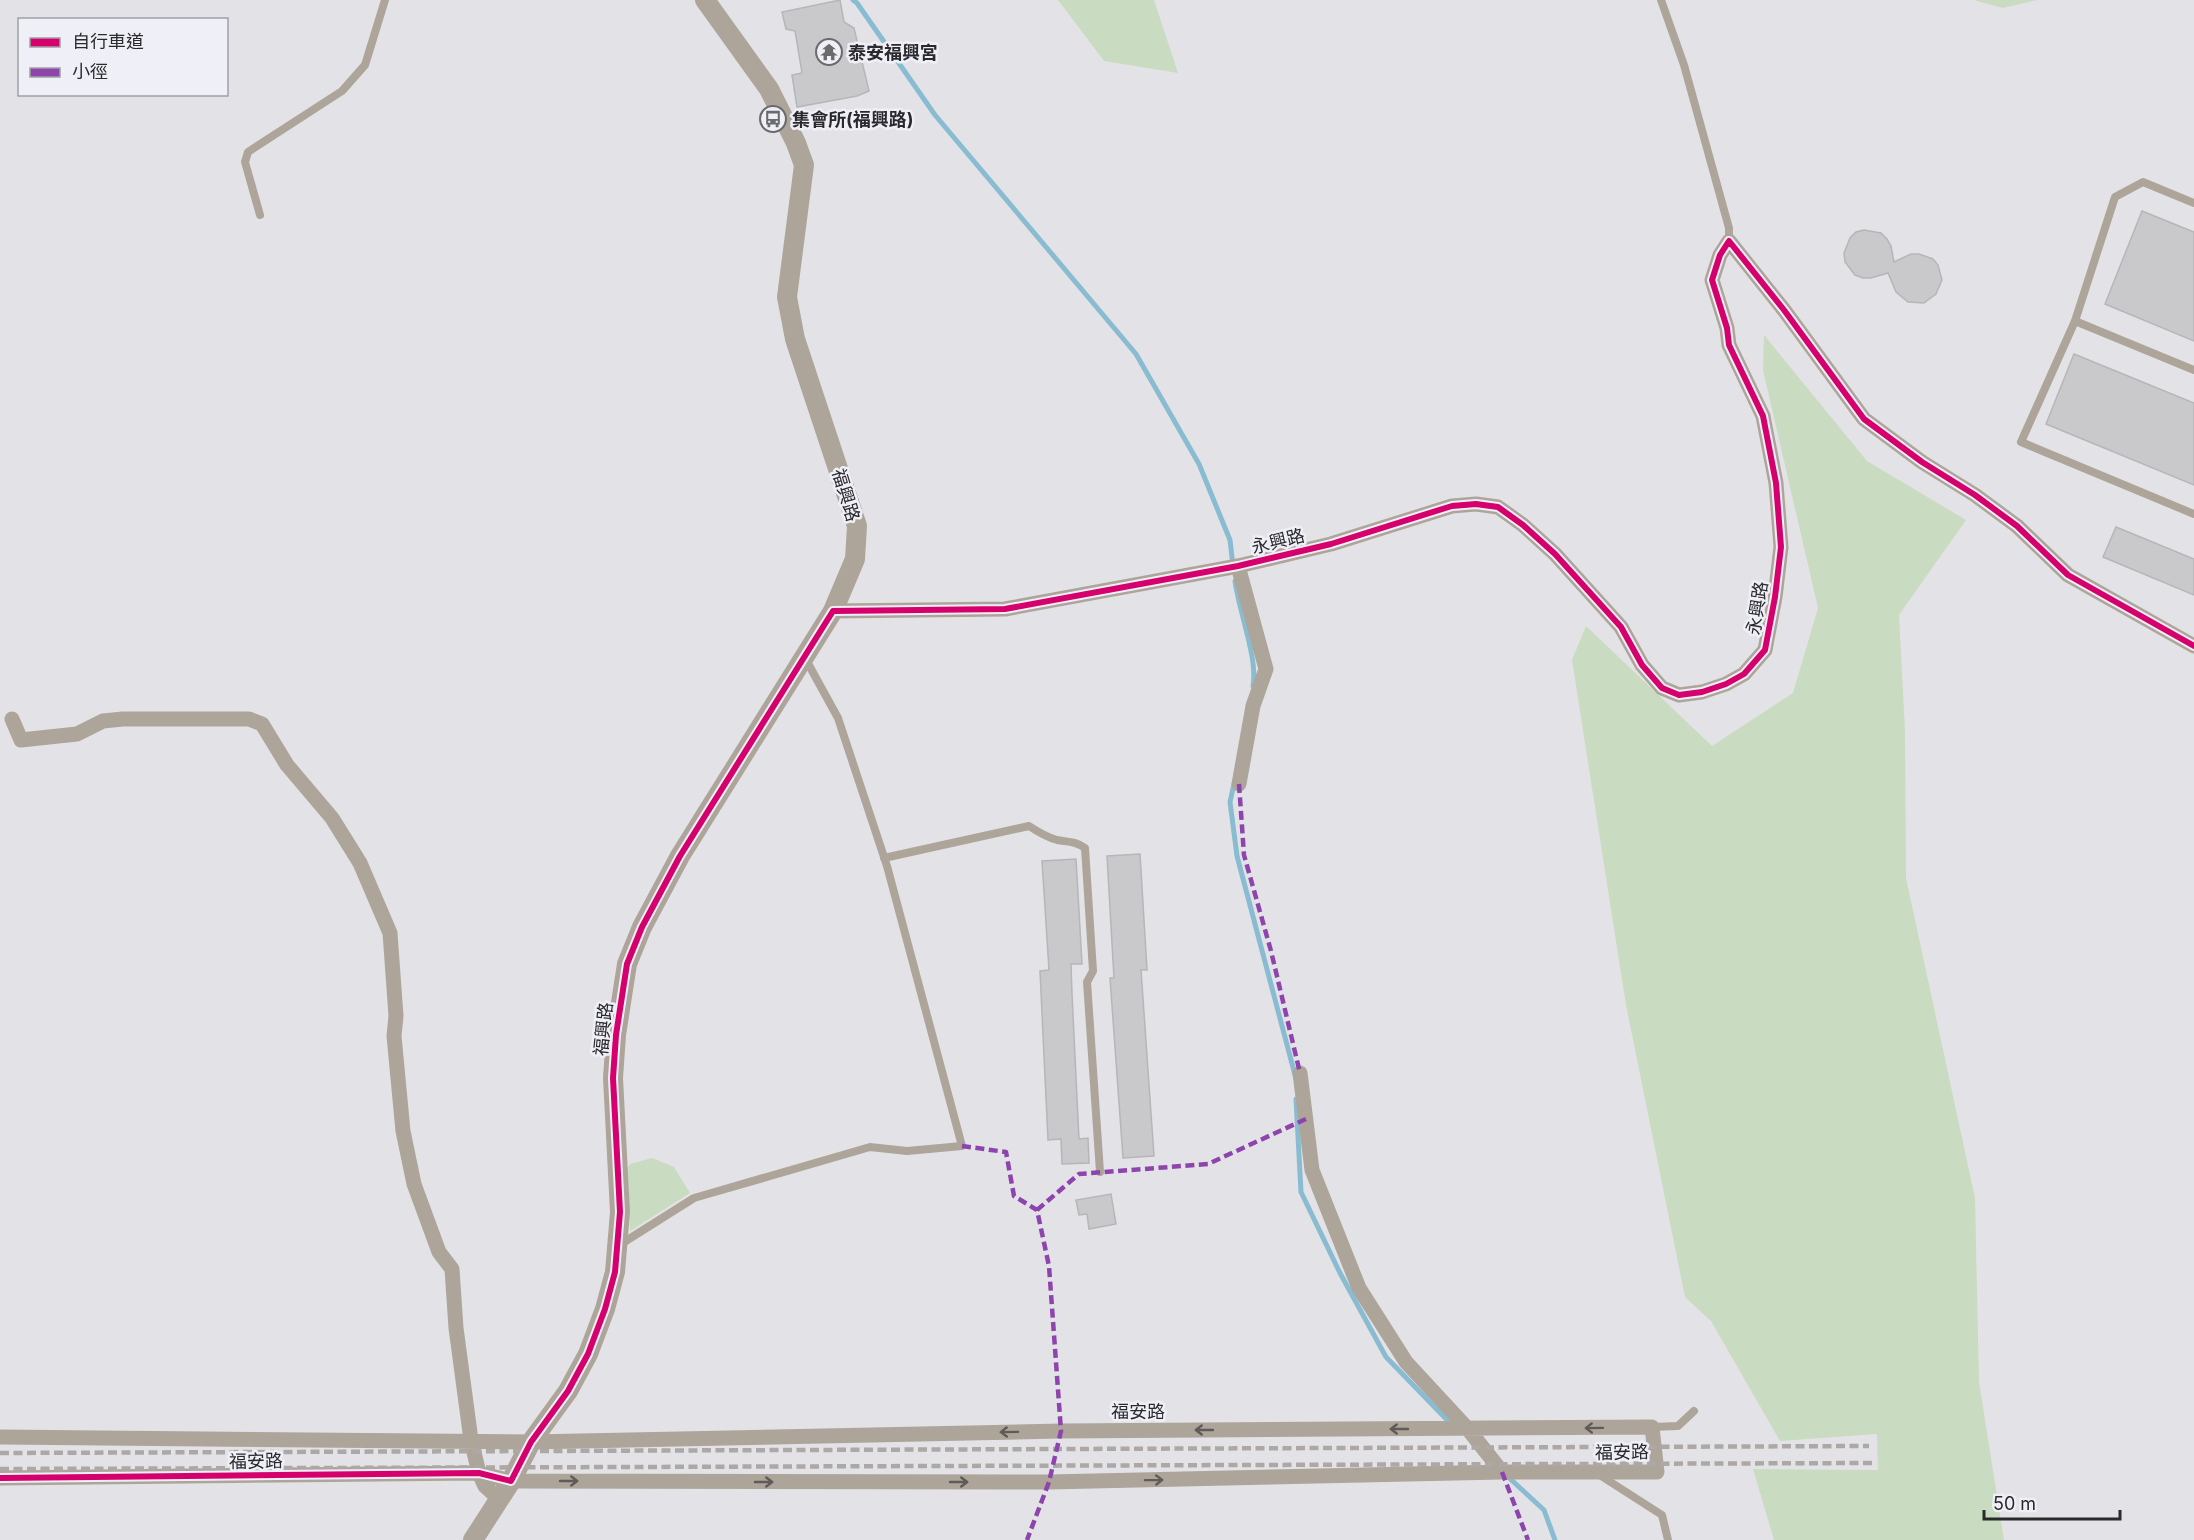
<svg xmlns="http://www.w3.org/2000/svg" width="2194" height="1540" font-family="Inter,'Noto Sans TC',sans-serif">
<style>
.green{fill:#c9dbc0}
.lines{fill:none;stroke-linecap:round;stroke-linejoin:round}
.stream{stroke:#8abcd1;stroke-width:5}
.building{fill:#c9c9cc;stroke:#b6b6b9;stroke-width:1.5}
.service{stroke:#aea59a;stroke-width:8}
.minor{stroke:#aea59a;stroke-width:15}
.tertiary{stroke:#aea59a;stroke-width:20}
.rail{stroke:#ada8a5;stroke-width:4.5;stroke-dasharray:9 4.5;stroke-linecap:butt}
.quiet{stroke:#8e44ad;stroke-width:4.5;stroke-dasharray:9 4.5;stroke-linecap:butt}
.cycleway-casing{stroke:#efeff7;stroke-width:10}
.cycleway{stroke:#d6006c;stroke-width:6}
.oneway{stroke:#5f5b59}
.labels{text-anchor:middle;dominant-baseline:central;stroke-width:5;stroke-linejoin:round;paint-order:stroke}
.poi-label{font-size:18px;font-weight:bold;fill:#2a2a2d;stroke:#efeff7;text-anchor:start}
.street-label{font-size:18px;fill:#2a2a2d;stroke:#efeff7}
</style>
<rect width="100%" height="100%" fill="#e3e3e7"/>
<!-- green -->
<path class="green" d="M1058,0H1154L1178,73L1104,61Z
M1974,0H2037L2003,8Z
M1764,335L1867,461L1966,520L1899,615L1905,731L1906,878L1975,1198L1979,1382L2004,1540H1774L1753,1469L1878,1470L1877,1434L1780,1441L1711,1321L1685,1297L1626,1005L1572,660L1586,626L1712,746L1793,693L1818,608L1763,370Z
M652,1158L674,1167L690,1193L630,1231L628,1168L630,1164Z"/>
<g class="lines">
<!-- stream -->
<path class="stream" d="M853,0L857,3L935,115L1136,354L1199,464L1230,540L1233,566
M1235,581C1239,612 1258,658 1253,686
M1234,784L1230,802L1237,856L1295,1075
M1296,1099L1301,1192L1340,1273L1386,1357L1451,1424
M1506,1475L1544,1510L1555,1540"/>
</g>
<!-- building -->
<path class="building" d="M840,0L844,22L854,28L869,91L857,96L797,107L792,75L802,73L795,31L786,29L782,12Z
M2142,211L2194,232V341L2105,304Z
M1864,230L1881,233L1887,239L1891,246L1894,262L1911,254H1919L1933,259L1938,265L1942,280L1936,294L1924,303L1908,302L1896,292L1888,273L1871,278H1863L1855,275L1845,262L1844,253L1850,238L1856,232Z
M2074,354L2194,403V485L2046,424Z
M2116,527L2194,559V595L2103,557Z
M1140,854L1147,970H1141L1154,1156L1123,1158L1110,978H1114L1107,856Z
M1076,859L1082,964H1071L1072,994L1079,1139L1088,1138L1089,1163L1062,1164L1061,1139L1048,1140L1040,971L1049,970L1042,861Z
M1111,1194L1116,1224L1089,1229L1087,1214L1079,1215L1076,1200Z"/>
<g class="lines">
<!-- service -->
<path class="service" d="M1661,0L1684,65L1729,228V241
M2194,203L2143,182L2115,197L2075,321L2021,442L2194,514
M260,215L245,162L248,152L342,91L365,65L385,0
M2075,321L2194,370
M884,858L1029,826C1038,832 1046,837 1057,840C1068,842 1075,841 1085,848L1093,971L1087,982L1100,1172
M621,1244L694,1198L870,1147L907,1151L962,1146L887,866L838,718L805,658
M1652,1427L1678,1426L1694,1411
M1598,1474L1662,1515L1668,1540"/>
<!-- minor -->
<path class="minor" d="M1238,566L1266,669L1253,706L1239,784
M833,611L1005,609L1238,566L1331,544L1452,506L1476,504L1498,507L1523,525L1555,554L1621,627L1642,665L1662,688L1679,695L1702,692L1726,684L1744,674L1765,650L1775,597L1781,547L1776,483L1763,416L1729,345L1727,328L1712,280L1720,255L1729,241L1784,310L1864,419L1922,462L1975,495L2017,526L2068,575L2194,646
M12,719L21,740L77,734L103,721L123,719H249L262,724L287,765L332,818L360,863L390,933L396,1016L394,1036L403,1131L414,1184L439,1252L452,1269L456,1328L471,1440L479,1473L485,1486L499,1499
M1300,1073L1312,1170L1359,1288L1406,1362L1468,1429L1502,1472
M0,1437L531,1442L1061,1431L1652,1427L1657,1472H1502L1049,1482L511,1481L479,1473L0,1478"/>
<!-- tertiary -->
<path class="tertiary" d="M473,1540L511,1481L531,1442L568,1391L588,1354L605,1309L615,1272L620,1212L613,1078L616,1035L627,964L642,927L680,856L833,611L855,559L857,526L795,339L787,297L804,165L796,143L769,89L705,0"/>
<!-- rail -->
<path class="rail" d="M0,1453L1869,1446
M0,1469L1872,1463"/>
<!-- quiet -->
<path class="quiet" d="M1239,784L1244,855L1271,951L1300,1073
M962,1146L1006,1152L1014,1196L1037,1210L1049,1266L1061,1431L1049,1482L1027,1540
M1037,1210L1079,1174L1208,1164L1306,1119
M1502,1472L1528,1540"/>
<defs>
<path id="cycleway" d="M0,1478L479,1473L511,1481L531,1442L568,1391L588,1354L605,1309L615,1272L620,1212L613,1078L616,1035L627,964L642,927L680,856L833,611L1005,609L1238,566L1331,544L1452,506L1476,504L1498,507L1523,525L1555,554L1621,627L1642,665L1662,688L1679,695L1702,692L1726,684L1744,674L1765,650L1775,597L1781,547L1776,483L1763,416L1729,345L1727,328L1712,280L1720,255L1729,241L1784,310L1864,419L1922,462L1975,495L2017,526L2068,575L2194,646"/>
</defs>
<!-- cycleway casing -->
<use href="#cycleway" class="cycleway-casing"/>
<!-- cycleway -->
<use href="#cycleway" class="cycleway"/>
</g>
<!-- one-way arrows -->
<defs><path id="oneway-shaft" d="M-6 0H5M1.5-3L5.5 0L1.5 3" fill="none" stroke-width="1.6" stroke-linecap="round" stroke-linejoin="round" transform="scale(1.5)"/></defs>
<g class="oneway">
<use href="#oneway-shaft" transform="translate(1594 1428) rotate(179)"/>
<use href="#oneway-shaft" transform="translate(1399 1429) rotate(180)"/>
<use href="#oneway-shaft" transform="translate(1204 1430) rotate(180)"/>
<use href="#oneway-shaft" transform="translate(1009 1432) rotate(179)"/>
<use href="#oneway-shaft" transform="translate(1154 1480) rotate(-1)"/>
<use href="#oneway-shaft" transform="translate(569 1481)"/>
<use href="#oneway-shaft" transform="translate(764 1482)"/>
<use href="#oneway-shaft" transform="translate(959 1482)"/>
</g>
<!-- icons -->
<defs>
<symbol id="temple-ring" viewBox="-11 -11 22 22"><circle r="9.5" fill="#efeff7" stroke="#6b6b6e" stroke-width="1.5"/><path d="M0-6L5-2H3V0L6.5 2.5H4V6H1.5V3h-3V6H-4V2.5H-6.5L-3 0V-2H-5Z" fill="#6b6b6e"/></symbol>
<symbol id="bus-ring" viewBox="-11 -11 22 22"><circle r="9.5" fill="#efeff7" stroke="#6b6b6e" stroke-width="1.5"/><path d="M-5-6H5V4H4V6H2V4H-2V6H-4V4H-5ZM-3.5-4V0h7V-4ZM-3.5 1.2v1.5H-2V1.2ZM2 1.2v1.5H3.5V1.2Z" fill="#6b6b6e"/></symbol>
</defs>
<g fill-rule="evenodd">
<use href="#temple-ring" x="814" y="37" width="30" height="30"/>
<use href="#bus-ring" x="758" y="104" width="30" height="30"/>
</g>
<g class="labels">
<!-- poi labels -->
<g class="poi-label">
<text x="848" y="52">泰安福興宮</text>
<text x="792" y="119">集會所(福興路)</text>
</g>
<!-- street labels -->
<g class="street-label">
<text transform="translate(846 495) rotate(73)">福興路</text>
<text transform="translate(1278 541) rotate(-14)">永興路</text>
<text transform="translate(1757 608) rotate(-81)">永興路</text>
<text transform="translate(603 1029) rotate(-84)">福興路</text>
<text x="1138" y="1411">福安路</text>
<text transform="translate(1622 1452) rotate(-1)">福安路</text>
<text transform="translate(256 1461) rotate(-1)">福安路</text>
</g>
</g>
<!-- legend -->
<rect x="18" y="18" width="210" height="78" fill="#efeff7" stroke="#a0a0a6" stroke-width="1.5"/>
<rect x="30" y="38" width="30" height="9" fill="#d6006c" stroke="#a0a0a6" stroke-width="1.5"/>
<text x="72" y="48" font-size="18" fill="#2a2a2d">自行車道</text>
<rect x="30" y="68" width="30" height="9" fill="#8e44ad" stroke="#a0a0a6" stroke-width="1.5"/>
<text x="72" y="78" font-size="18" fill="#2a2a2d">小徑</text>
<!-- scale -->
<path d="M1984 1510v9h136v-9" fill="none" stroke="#2a2a2d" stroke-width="3"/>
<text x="1993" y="1510" font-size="18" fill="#2a2a2d" stroke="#efeff7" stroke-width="4.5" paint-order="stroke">50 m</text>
</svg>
